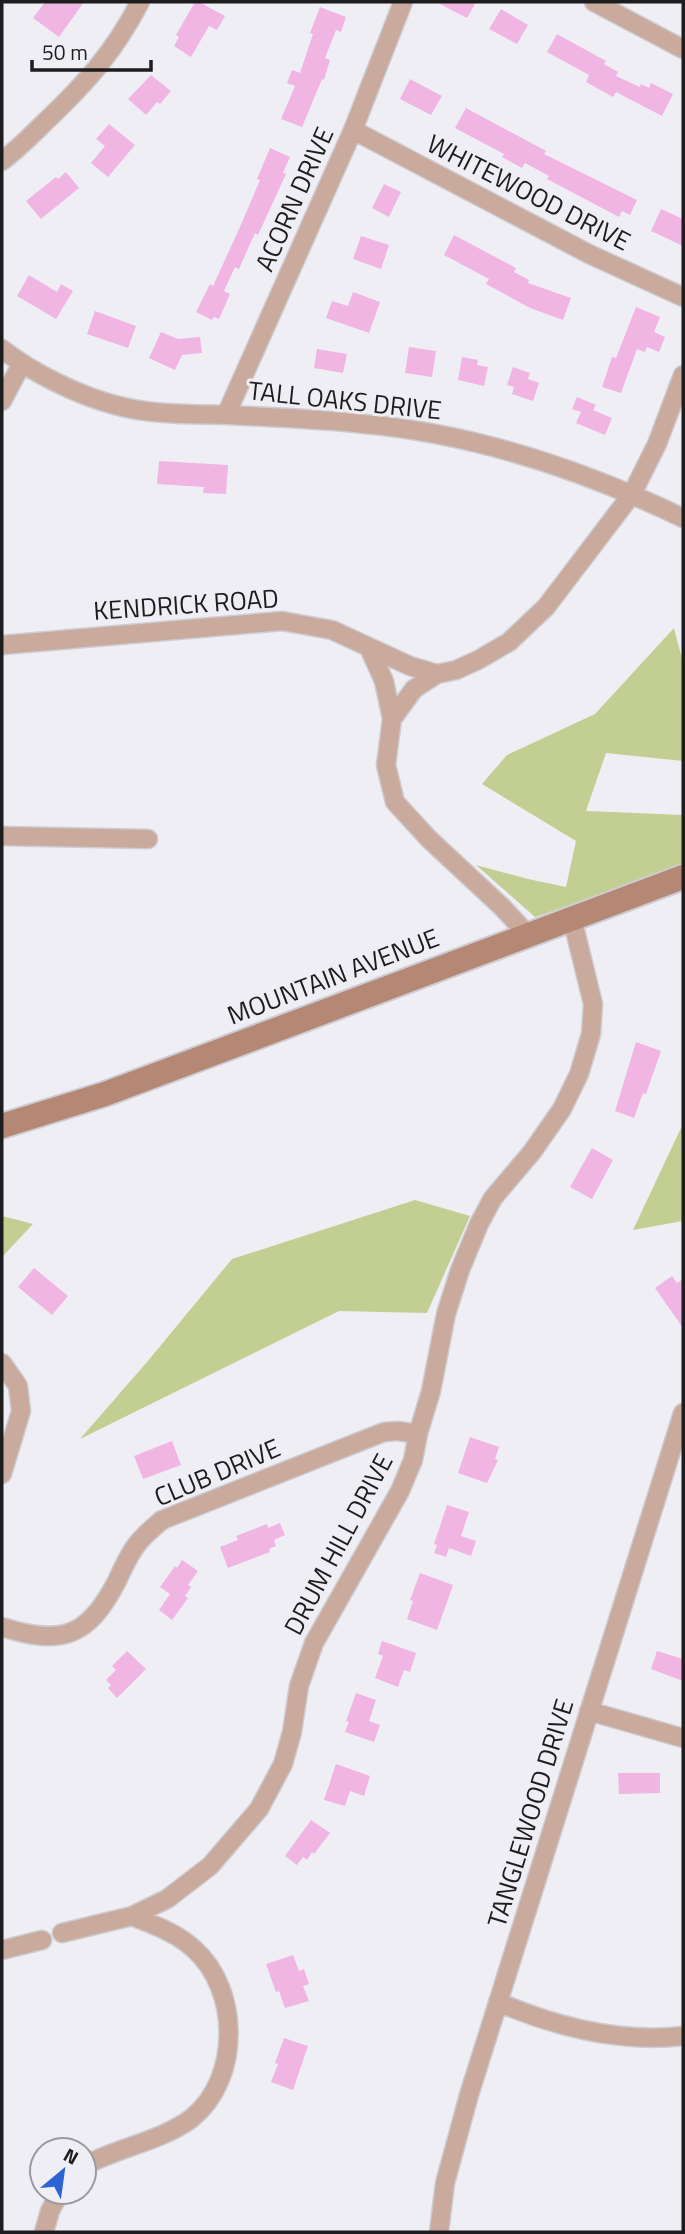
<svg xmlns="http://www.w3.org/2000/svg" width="685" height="2234" font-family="'Titillium Web',sans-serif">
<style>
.green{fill:#c2ce92}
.building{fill:#f0b5e3}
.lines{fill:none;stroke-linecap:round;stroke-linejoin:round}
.street-casing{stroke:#ceccd3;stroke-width:21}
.secondary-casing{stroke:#ceccd3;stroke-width:28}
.street{stroke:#c9aa9d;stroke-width:18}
.secondary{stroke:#b58875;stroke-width:24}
.labels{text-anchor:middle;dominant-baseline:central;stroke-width:6;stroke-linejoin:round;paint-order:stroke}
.street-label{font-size:26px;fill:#1d1c1e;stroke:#f0eef5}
</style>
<rect width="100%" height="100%" fill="#f0eef5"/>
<!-- green -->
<path class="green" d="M674,628L683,663V761L606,753L586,811L683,815V866L535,917L476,865L528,879L566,887L576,841L482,784L507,755L595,714Z
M681,1128H683V1221L633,1230Z
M415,1200L470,1216L427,1313L339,1311L80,1439L147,1362L232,1259Z
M2,1216L33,1224L2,1257Z"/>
<!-- building -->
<path class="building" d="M45,2H84L59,37L33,18Z
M195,2H199L225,16L217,30L209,26L191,57L174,46L179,37L176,35Z
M436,2H476L467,18Z
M320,7L346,17L341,32L336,30L325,58L330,60L324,80L322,79L302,127L281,119L295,86L287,83L292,70L300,73L313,34L310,33Z
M501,9L528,25L517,44L489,29Z
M557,34L606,61L604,64L618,72L616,76L640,87L641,84L649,88L651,83L673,94L662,116L616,92L613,97L586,82L589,75L547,52Z
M151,75L171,91L160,104L157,102L146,115L128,99Z
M410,79L442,96L431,115L400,99Z
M466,108L546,151L544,154L637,200L630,215L622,211L619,217L547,179L549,176L525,163L522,168L502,157L504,154L455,128Z
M109,124L135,145L108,177L91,163L105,146L96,139Z
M270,148L290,157L283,173L286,174L258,235L255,233L239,269L235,267L224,291L230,294L219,319L214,317L212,320L196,312L210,284L213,286L240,227L260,180L257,179Z
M66,172L79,188L41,219L26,201L56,177L58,179Z
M384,184L401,192L389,217L372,208Z
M661,209L683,219V246L651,231Z
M454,235L516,268L514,272L529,280L528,283L571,298L563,320L530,308L486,284L489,279L444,255Z
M361,236L389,245L381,269L353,259Z
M29,275L57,292L61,284L73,291L56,319L17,296Z
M353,292L380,302L369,333L326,318L332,301L348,306Z
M636,307L660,317L654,332L665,337L659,352L647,347L645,352L637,349L621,393L602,387L612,357L616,358Z
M95,311L136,326L128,348L87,334Z
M161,332L178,339L200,337L202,353L182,355L175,370L149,358Z
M409,347L436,351L432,377L405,373Z
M317,349L347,354L343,373L314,368Z
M462,357L478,360L477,365L488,367L484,386L458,380Z
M513,367L530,373L528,379L539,383L533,401L512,394L514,387L507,385Z
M577,397L596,405L593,410L612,418L605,435L576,423L581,412L572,409Z
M159,461L228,465L226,494L203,493L204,487L157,484Z
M636,1042L661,1051L646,1094L643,1093L634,1118L615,1111Z
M592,1148L613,1160L592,1199L570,1187Z
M34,1268L68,1296L52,1315L18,1287Z
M672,1276L677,1283L683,1279V1328L655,1288Z
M470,1437L499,1447L495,1459L498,1460L487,1483L458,1473Z
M172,1441L181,1465L143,1479L134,1456Z
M447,1505L469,1512L461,1536L476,1541L471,1556L449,1548L446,1557L434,1553L437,1545L434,1544Z
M280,1523L285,1535L274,1540L276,1546L269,1549L270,1552L228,1568L220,1547L238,1540L236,1536L267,1524L268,1528Z
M182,1560L198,1571L188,1585L191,1587L185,1596L188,1598L172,1620L159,1610L170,1594L160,1587L175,1566L177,1568Z
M420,1573L453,1585L437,1630L407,1619L413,1601L410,1600Z
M382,1641L416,1653L410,1672L404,1670L398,1687L375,1678L383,1656L378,1654Z
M127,1651L146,1669L117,1698L108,1688L111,1685L106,1680L116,1670L112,1666Z
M657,1651L683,1659V1681L651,1669Z
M356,1693L376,1700L369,1721L380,1725L374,1742L345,1732L349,1722L346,1721Z
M336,1764L370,1776L364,1796L350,1791L345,1806L324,1800Z
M618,1773H660V1793L619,1794Z
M311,1820L330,1833L314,1854L312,1852L307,1860L303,1857L297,1865L285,1856Z
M293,1955L299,1971L304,1969L309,1984L303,1986L309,2001L285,2008L279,1991L276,1992L266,1964Z
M284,2038L308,2046L293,2090L271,2082L278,2064L275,2063Z"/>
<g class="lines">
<defs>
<path id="street" d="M594,2L683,49
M353,130L589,254L683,297
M2,161C18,149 32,135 46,121C87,82 114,52 140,2
M2,349C33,373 77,395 115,405C150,415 191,414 226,415C272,417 319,419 364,424C476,434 583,470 683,518
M2,401L22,363
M226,415L353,130L403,2
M2,645L282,621L332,630L410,666L437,674
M369,648L384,681L392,719
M2,836L148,839
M528,935L502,907L429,839L395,802L386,765L392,719L414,689L437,674L456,670L478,660L509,642L546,607L632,494L657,444L683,375
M2,1363L18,1386L21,1411L2,1474
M2,1627C62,1646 88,1637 117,1581C123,1568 129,1554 138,1543C145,1534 154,1527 162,1520L384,1432L398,1431L418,1434
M589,1711L683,1738
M62,1933L132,1916
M2,1950L42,1940
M498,2002C556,2027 619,2043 683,2036
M84,2166C118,2147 160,2142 192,2118C241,2078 240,1990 194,1949C177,1933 154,1925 132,1916L167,1899L210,1866L259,1809L283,1764L292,1732L299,1686L314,1643L400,1491L413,1460L418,1434L431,1391L446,1314L460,1270L479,1224L493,1198L532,1152L562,1109L579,1074L591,1034L593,1004L572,918
M44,2232L50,2211L60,2192
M439,2232L445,2183L469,2095L683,1413"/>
<path id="secondary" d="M2,1126L105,1094L683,877"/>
</defs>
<!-- street casing -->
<use href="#street" class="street-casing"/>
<!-- secondary casing -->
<use href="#secondary" class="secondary-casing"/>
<!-- street -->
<use href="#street" class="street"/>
<!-- secondary -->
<use href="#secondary" class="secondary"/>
</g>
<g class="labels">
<!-- street labels -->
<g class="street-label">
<text transform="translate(529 192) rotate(27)">WHITEWOOD DRIVE</text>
<text transform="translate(294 199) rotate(-66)">ACORN DRIVE</text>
<text transform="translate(345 400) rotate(6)">TALL OAKS DRIVE</text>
<text transform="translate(186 604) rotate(-4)">KENDRICK ROAD</text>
<text transform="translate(333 976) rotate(-21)">MOUNTAIN AVENUE</text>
<text transform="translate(217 1472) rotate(-23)">CLUB DRIVE</text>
<text transform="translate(338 1544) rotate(-62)">DRUM HILL DRIVE</text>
<text transform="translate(530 1813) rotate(-73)">TANGLEWOOD DRIVE</text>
</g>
</g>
<!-- border -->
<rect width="685" height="2234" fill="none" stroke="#1d1c1e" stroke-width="7"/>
<!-- north arrow -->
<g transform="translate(63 2171) rotate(29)"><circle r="33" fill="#f0eef5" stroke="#9c9a9f" stroke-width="2"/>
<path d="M0-5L12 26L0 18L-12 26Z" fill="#2d63d2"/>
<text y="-10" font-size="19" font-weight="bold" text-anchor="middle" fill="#1d1c1e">N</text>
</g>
<!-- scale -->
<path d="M32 60v10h119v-10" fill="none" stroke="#1d1c1e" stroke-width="3.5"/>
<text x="42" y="60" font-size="21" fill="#1d1c1e" stroke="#f0eef5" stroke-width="5" paint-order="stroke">50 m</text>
</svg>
